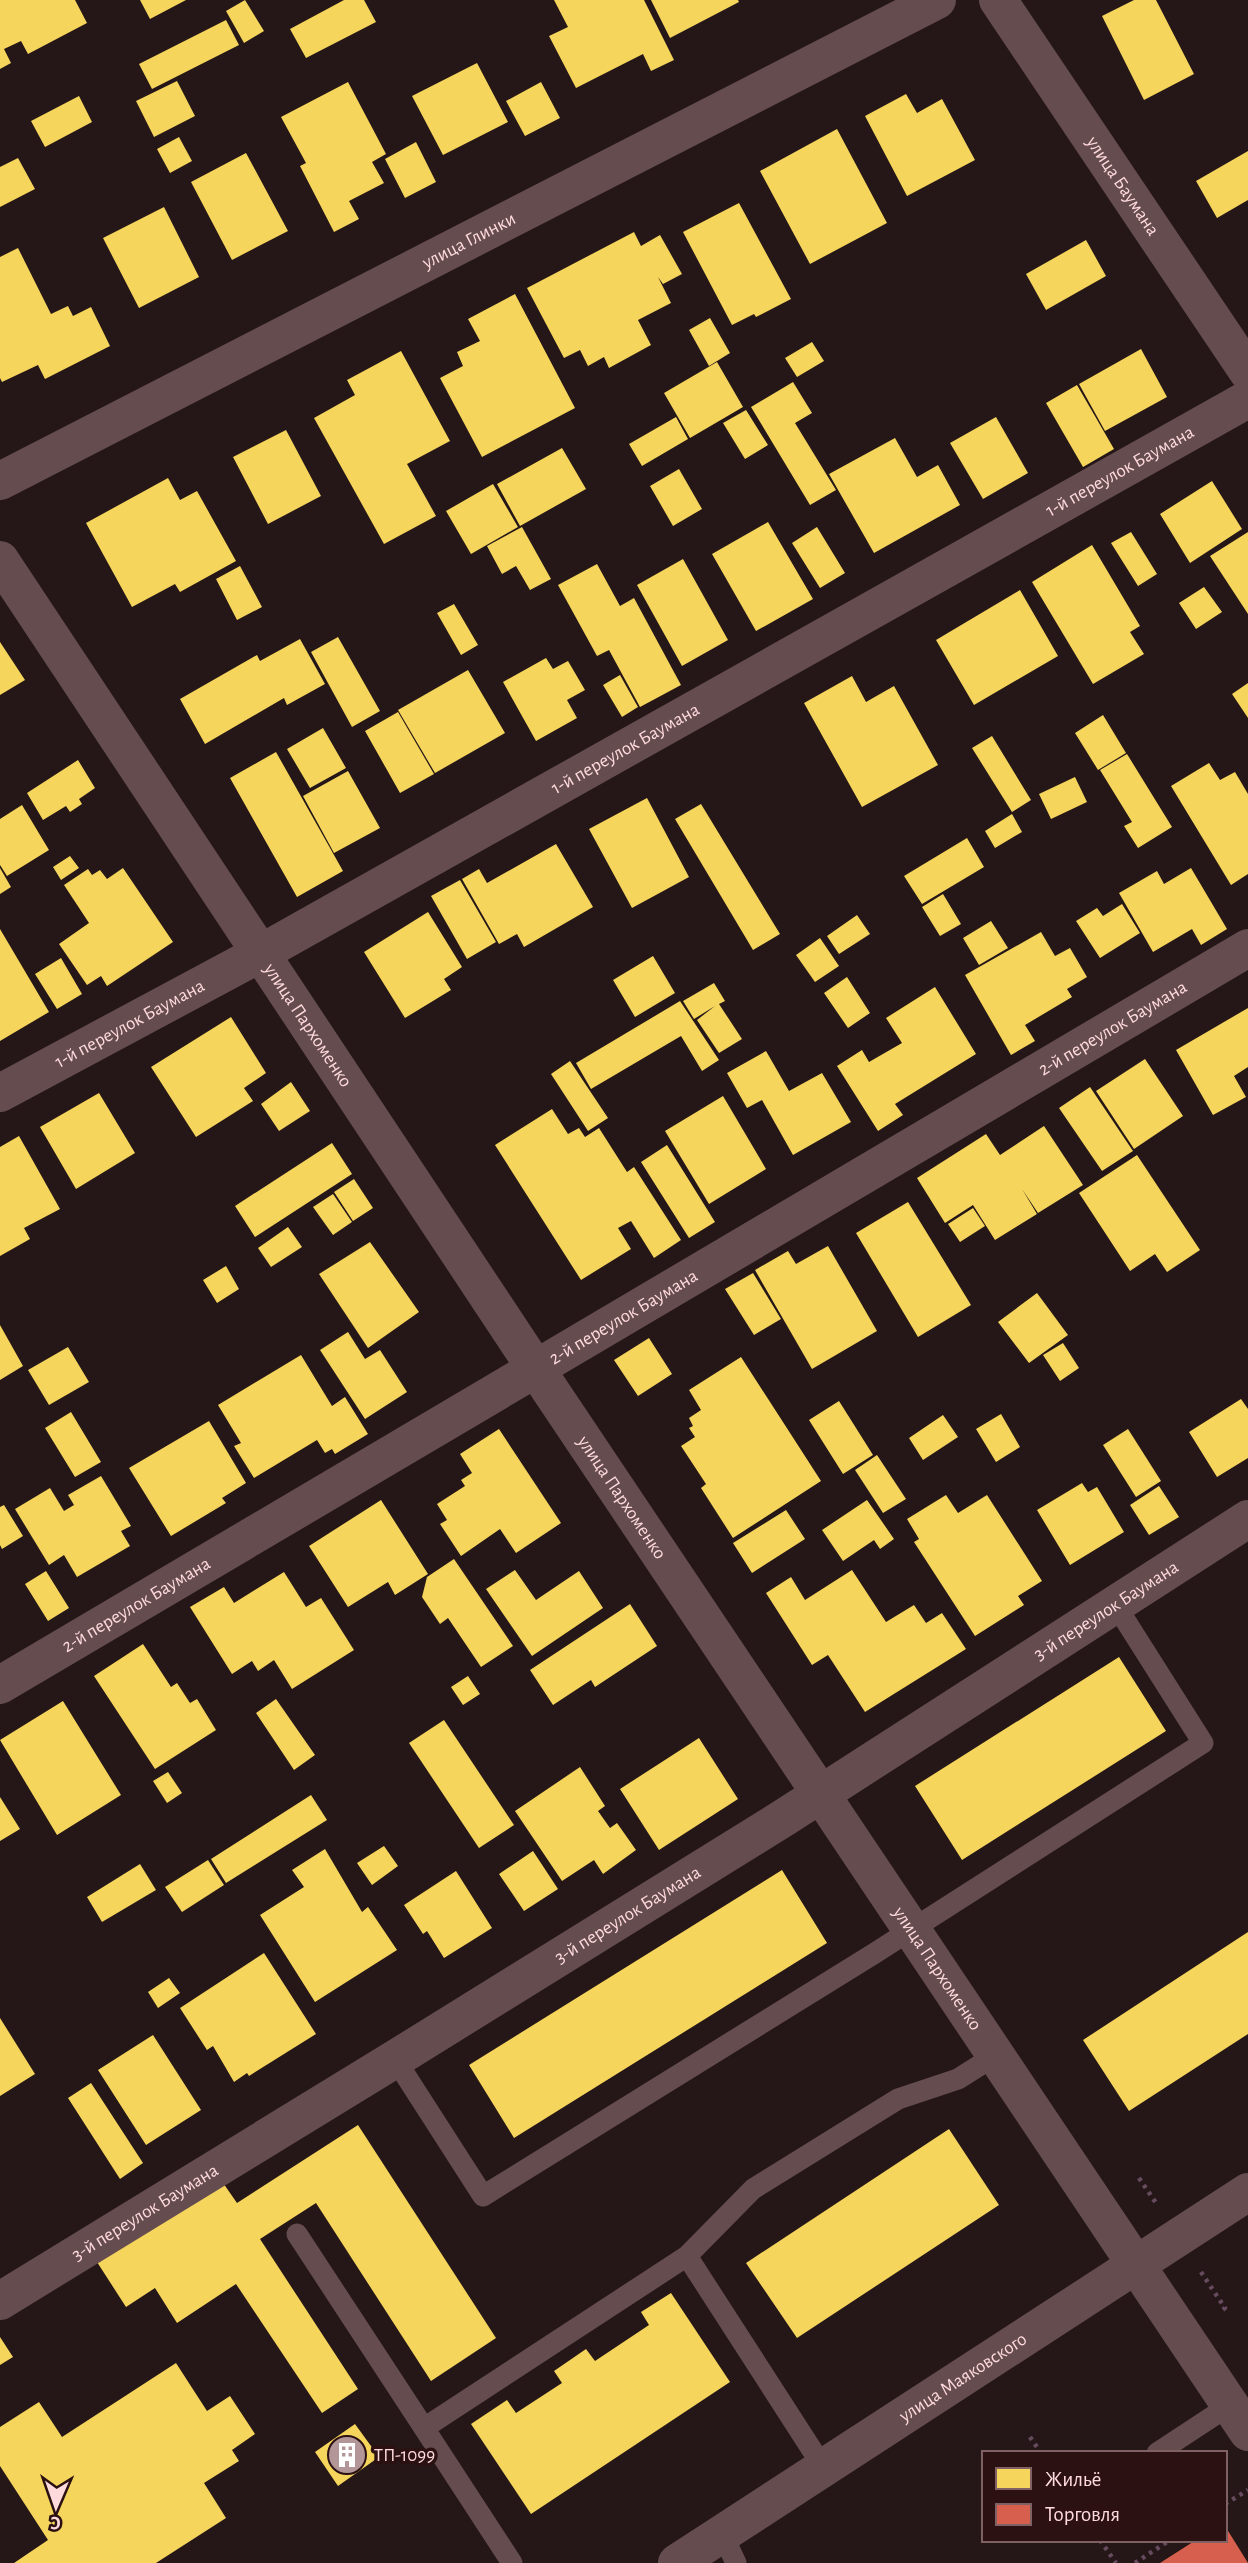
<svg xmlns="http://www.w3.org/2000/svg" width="1248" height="2563" font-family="'Alegreya Sans',sans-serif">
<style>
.homes{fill:#f6d55c}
.shops{fill:#d6604d}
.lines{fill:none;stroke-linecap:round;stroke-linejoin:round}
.path{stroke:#664b5e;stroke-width:4.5;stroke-dasharray:3.5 5;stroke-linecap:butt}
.service{stroke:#654c4f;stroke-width:21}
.minor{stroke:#654c4f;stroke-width:38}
.tertiary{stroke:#654c4f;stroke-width:38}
.labels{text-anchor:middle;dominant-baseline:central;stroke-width:7;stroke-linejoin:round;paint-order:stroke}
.street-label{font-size:19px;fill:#ffdadd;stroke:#2b1111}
.poi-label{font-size:19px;fill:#ffdadd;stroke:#2b1111;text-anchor:start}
</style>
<rect width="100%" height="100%" fill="#251717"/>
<!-- homes -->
<path class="homes" d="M0,0H75L87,23L28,54L21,41L4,49L11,63L0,69Z
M140,0H186L150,19Z
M245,0L264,31L244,43L226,11Z
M344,0H364L376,22L306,58L290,29Z
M554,0H644L674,60L651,71L643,54L576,88L549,36L568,27Z
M651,0H738L739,2L670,38Z
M1134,0H1156L1194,74L1144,100L1102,16Z
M226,20L239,45L152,89L139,64Z
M477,63L508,122L443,155L412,96Z
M177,81L195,116L154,137L136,101Z
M348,82L386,154L372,162L384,183L349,201L359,219L334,232L300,166L306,163L281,117Z
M541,82L560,118L525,136L506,101Z
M906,94L917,113L942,99L975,160L907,196L865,116Z
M79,96L92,122L45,147L31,121Z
M837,129L887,223L810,264L760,171Z
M179,137L192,161L170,173L157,149Z
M416,142L436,182L405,198L385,159Z
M1248,151V200L1217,218L1196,181Z
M246,153L288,231L232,260L191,182Z
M18,158L35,189L0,207V167Z
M739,203L791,299L756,317L754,314L732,325L683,232Z
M164,207L199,277L139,308L103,238Z
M634,232L641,246L660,235L682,274L663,284L658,277L671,303L638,320L651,345L609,368L604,357L588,366L580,350L564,358L527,288Z
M1086,240L1106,276L1046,310L1026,274Z
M18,248L51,314L68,306L73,316L91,307L110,346L45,379L38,365L2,382L0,378V257Z
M515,294L575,408L482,457L440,378L463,366L457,352L480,341L468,319Z
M710,318L730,353L709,366L689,330Z
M812,342L824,361L797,377L785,358Z
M1141,349L1167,397L1105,431L1079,384Z
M401,351L450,441L407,464L436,516L384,544L314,418L355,395L347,380Z
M717,362L743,407L690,438L664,393Z
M793,382L812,413L795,423L836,490L810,505L751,407Z
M1077,385L1114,449L1083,467L1046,403Z
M746,410L768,445L745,459L723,423Z
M676,417L688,439L642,466L629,444Z
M996,417L1028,473L983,499L950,443Z
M286,430L321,496L268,524L233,457Z
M895,438L917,477L938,465L960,505L874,553L829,474Z
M562,448L586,489L520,526L497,484Z
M679,469L702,509L673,526L650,486Z
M168,478L180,500L197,491L236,561L180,592L175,584L132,607L86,523Z
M1212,481L1242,529L1190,563L1160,514Z
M493,484L518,527L471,554L446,511Z
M768,522L813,599L756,631L712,554Z
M522,527L551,579L530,590L516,566L502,574L487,546Z
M817,527L845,573L820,588L792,543Z
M1131,532L1157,574L1138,586L1111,543Z
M1248,532V614L1210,556Z
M1092,545L1140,626L1130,632L1144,654L1093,684L1032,582Z
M683,559L728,640L682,666L637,585Z
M597,564L620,606L634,598L681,685L640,707L609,650L597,656L558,585Z
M240,566L262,607L237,620L216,579Z
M1204,587L1222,612L1196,629L1179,603Z
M1020,590L1058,656L974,705L936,640Z
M454,604L478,645L461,655L437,613Z
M338,637L380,711L352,727L311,652Z
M300,639L325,684L287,705L284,698L205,744L180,699L257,655L260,661Z
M0,642L25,680L0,695Z
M546,658L553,669L568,661L585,690L567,700L577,718L536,741L503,682Z
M468,670L505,733L435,773L398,710Z
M620,675L638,707L622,717L603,685Z
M852,676L866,702L894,686L938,765L862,807L804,703Z
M1248,683V718L1232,694Z
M398,712L434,774L400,793L365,731Z
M1103,715L1126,753L1098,770L1075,733Z
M323,728L346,768L310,788L287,749Z
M992,736L1031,800L1012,812L972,748Z
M276,752L343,871L297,897L230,778Z
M1127,754L1172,827L1138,848L1124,826L1132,822L1100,770Z
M78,760L95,788L79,799L82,804L70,812L66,806L43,820L27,793Z
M1209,763L1220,780L1235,772L1248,794V874L1231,885L1171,786Z
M348,771L380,828L334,853L303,796Z
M1075,777L1087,802L1051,819L1039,794Z
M647,798L689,877L632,908L589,829Z
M701,804L780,934L753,950L675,819Z
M22,805L49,850L7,876L0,865V819Z
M1012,814L1022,832L995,848L985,831Z
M967,838L984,867L922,904L904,876Z
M556,844L593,907L524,947L517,934L499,944L462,879L479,869L487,883Z
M70,856L79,868L61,880L53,867Z
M0,868L11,887L0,894Z
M123,868L173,942L107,986L101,976L87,985L59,944L89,923L64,885L88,869L92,875L100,870L107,879Z
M1191,868L1227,929L1201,945L1192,929L1153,952L1119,893L1157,871L1164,884Z
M460,880L496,942L467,959L431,896Z
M943,894L961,924L940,936L922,907Z
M1122,904L1140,933L1100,958L1076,921L1097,908L1103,916Z
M428,912L462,967L444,979L451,990L405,1018L364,952Z
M857,915L870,934L839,954L827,936Z
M991,921L1008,948L979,965L963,938Z
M0,929L49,1012L0,1041Z
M1041,932L1055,956L1070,948L1087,977L1067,989L1072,997L1025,1025L1035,1041L1011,1055L965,975Z
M820,938L839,966L815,982L796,955Z
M653,956L675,993L635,1017L613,980Z
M61,958L82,994L57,1009L35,974Z
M847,977L870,1013L848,1028L824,993Z
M714,983L725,1001L719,1004L742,1039L719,1053L697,1020L715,1006L694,1019L683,1001Z
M935,987L976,1054L895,1104L903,1115L878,1131L837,1066L862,1050L869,1062L902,1043L886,1018Z
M680,1001L719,1060L702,1071L681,1036L591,1089L576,1063Z
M1248,1008V1067L1234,1076L1246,1097L1213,1115L1176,1050Z
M231,1017L266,1073L244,1088L253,1101L196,1137L151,1067Z
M766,1051L789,1091L822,1073L851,1122L793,1155L762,1100L747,1108L727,1073Z
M1145,1059L1183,1116L1134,1149L1096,1091Z
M570,1061L608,1118L588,1131L551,1074Z
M291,1082L310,1111L279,1131L261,1104Z
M1090,1087L1133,1151L1102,1171L1059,1108Z
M99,1093L135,1153L76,1189L40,1127Z
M723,1096L766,1169L709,1204L665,1131Z
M552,1109L568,1134L579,1128L585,1137L599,1128L627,1172L634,1167L681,1240L654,1258L631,1221L618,1228L631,1249L581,1280L495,1145Z
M1044,1126L1083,1185L1038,1213L1022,1189L1037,1214L995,1240L973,1205L945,1223L917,1178L986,1134L1000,1155Z
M19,1136L60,1209L24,1228L30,1239L0,1256V1147Z
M332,1143L352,1174L255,1237L235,1206Z
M667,1145L715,1222L689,1238L641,1162Z
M1137,1155L1200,1250L1167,1272L1155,1254L1130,1271L1079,1193Z
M354,1179L373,1208L353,1221L334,1192Z
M333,1194L352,1222L333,1235L313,1207Z
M908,1202L971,1305L918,1337L856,1233Z
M973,1208L985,1226L960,1242L948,1224Z
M288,1227L302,1247L271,1267L258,1248Z
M370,1242L419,1312L368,1348L319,1274Z
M828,1246L877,1331L812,1369L755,1270L788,1251L796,1264Z
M226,1266L239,1289L217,1303L203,1280Z
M753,1273L781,1319L754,1335L725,1289Z
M1037,1293L1068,1335L1029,1363L998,1322Z
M0,1325L23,1366L0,1380Z
M348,1332L365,1359L380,1350L407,1392L365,1419L320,1350Z
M649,1338L672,1374L638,1396L614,1360Z
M1063,1343L1079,1368L1060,1381L1043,1355Z
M68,1347L89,1382L49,1405L28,1370Z
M301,1355L332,1406L345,1397L368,1434L335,1454L332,1449L325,1453L317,1440L254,1478L234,1446L241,1443L218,1405Z
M741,1357L821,1481L733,1538L701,1488L706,1484L681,1446L695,1437L689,1428L693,1426L689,1418L701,1410L689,1390Z
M1241,1399L1248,1409V1458L1217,1477L1189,1432Z
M839,1401L873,1455L843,1474L809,1420Z
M71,1412L101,1462L75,1477L45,1428Z
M1001,1414L1020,1447L996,1462L976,1429Z
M943,1415L958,1437L923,1460L909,1438Z
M209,1421L246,1483L222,1498L226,1503L171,1536L129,1468Z
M499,1429L561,1523L516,1553L500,1529L461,1556L440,1524L447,1520L437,1504L465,1486L461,1480L472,1473L460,1454Z
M1128,1429L1161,1481L1136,1497L1103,1445Z
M877,1455L906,1499L883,1513L855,1470Z
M101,1476L131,1526L121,1531L130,1546L77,1577L64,1555L49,1565L15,1509L50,1488L64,1511L74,1505L68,1495Z
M1082,1483L1088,1492L1097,1487L1124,1532L1070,1565L1037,1510Z
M1159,1486L1179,1517L1149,1535L1130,1505Z
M946,1495L958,1513L987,1495L1042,1581L1018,1596L1024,1605L975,1636L914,1542L919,1539L907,1519Z
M381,1500L428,1574L395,1595L388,1582L348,1607L309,1546Z
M867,1500L894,1539L880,1549L874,1540L843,1561L822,1530Z
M4,1505L23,1536L2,1549L0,1545V1507Z
M786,1510L805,1539L752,1573L733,1543Z
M454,1559L513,1646L481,1667L448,1618L440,1624L422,1597L427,1577Z
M515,1570L536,1600L579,1571L603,1608L532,1656L486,1589Z
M852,1570L886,1622L914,1605L926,1623L942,1613L966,1649L865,1712L828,1655L812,1665L766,1593L791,1577L805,1600Z
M46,1571L69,1608L48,1621L25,1584Z
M284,1572L306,1607L321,1598L354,1650L292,1689L274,1660L258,1671L252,1661L232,1674L190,1607L224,1587L234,1603Z
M630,1604L657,1646L595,1687L591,1680L553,1705L530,1670Z
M143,1644L171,1687L177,1683L190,1703L197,1699L216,1730L155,1769L94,1676Z
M1119,1657L1166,1731L962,1860L915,1786Z
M468,1676L480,1694L463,1705L451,1687Z
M276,1699L315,1755L294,1770L256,1713Z
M63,1701L121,1795L57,1835L0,1740Z
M444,1720L514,1825L479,1848L409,1743Z
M699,1738L738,1799L659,1850L620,1789Z
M580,1767L605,1806L598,1811L610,1828L617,1823L636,1850L603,1874L594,1860L562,1881L515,1811Z
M168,1772L182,1793L167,1803L153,1781Z
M311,1795L327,1820L226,1883L211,1859Z
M0,1797L20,1829L0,1841Z
M384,1846L398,1866L372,1885L357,1863Z
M325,1849L362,1912L368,1907L397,1950L315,2002L260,1915L304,1887L292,1870Z
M533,1851L558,1889L524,1911L499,1874Z
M208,1860L224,1885L182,1912L165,1887Z
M140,1864L156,1890L102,1922L87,1897Z
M782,1870L827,1943L514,2138L469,2065Z
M456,1871L492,1928L444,1958L427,1931L423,1934L404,1905Z
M1248,1932V2034L1129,2111L1083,2040Z
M264,1953L316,2034L249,2076L247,2073L234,2082L213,2046L207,2050L180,2008Z
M169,1978L180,1993L158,2008L148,1992Z
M0,2018L35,2074L0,2096Z
M153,2035L201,2110L146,2145L98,2070Z
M91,2083L143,2163L120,2179L68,2098Z
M358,2125L496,2338L431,2381L316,2203L260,2239L358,2389L322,2413L236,2284L177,2323L155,2288L126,2307L97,2262L221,2180L237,2203Z
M949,2129L999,2205L797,2338L746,2263Z
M671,2293L730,2382L531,2514L471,2424L507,2400L516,2413L562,2383L554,2371L586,2349L595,2361L649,2325L641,2312Z
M0,2337L13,2357L0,2365Z
M176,2363L207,2411L230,2396L255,2434L232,2450L239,2461L204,2483L226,2518L156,2563H14L48,2540L0,2466V2427L39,2402L62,2437Z
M355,2424L379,2457L338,2486L315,2452Z"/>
<!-- shops -->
<path class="shops" d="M1225,2526L1248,2563H1160L1196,2540H1225Z"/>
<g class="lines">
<!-- path -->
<path class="path" d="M1139,2178L1156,2203
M1201,2272L1225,2308L1220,2312
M1030,2437L1041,2453
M1225,2504L1248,2490
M1100,2540L1116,2563
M1135,2563L1170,2540"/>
<!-- service -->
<path class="service" d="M395,2059L483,2196L875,1953L1203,1743L1115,1604
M297,2234L424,2428L687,2256L753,2189L898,2099L958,2079L996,2055
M687,2256L823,2467
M424,2428L512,2563
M1157,2453L1230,2405
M722,2533L736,2563"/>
<!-- minor -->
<g class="minor">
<path id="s1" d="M998,0L1248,372"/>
<path id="s2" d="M0,481L937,0"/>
<path id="s3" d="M0,560L536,1369L1248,2432"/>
<path id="s4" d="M0,1093L261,953L1248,399"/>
<path id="s5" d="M0,1685L1248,948"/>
<path id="s6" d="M0,2301L395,2059L785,1817L1248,1519"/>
</g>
<!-- tertiary -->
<path class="tertiary" id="s7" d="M677,2563L1248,2192"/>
</g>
<!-- icons -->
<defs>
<symbol id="building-disc" viewBox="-11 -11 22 22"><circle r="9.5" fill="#b39698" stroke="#2b1111"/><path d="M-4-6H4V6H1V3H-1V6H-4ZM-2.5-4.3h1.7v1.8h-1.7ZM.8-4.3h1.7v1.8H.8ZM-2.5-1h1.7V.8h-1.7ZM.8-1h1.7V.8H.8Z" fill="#fff"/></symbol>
</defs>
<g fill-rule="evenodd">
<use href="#building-disc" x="325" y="2433" width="44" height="44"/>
</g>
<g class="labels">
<!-- street labels -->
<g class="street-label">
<text stroke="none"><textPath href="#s1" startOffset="224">улица Баумана</textPath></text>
<text stroke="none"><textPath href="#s2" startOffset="527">улица Глинки</textPath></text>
<text stroke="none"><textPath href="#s4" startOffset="1281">1-й переулок Баумана</textPath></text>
<text stroke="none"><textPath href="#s4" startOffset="714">1-й переулок Баумана</textPath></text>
<text stroke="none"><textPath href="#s4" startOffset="147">1-й переулок Баумана</textPath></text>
<text stroke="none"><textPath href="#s3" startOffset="558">улица Пархоменко</textPath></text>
<text stroke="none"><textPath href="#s5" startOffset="1292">2-й переулок Баумана</textPath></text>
<text stroke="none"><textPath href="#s5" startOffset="724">2-й переулок Баумана</textPath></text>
<text stroke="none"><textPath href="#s3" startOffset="1125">улица Пархоменко</textPath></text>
<text stroke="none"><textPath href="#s5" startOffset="158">2-й переулок Баумана</textPath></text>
<text stroke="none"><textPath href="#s6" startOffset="1304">3-й переулок Баумана</textPath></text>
<text stroke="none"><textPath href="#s6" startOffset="737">3-й переулок Баумана</textPath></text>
<text stroke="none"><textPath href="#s3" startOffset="1692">улица Пархоменко</textPath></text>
<text stroke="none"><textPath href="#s6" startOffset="170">3-й переулок Баумана</textPath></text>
<text stroke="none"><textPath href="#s7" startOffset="341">улица Маяковского</textPath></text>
</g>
<!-- poi labels -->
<g class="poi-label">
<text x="374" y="2455">ТП-1099</text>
</g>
</g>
<!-- legend -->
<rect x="982" y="2451" width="245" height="91" fill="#2b1111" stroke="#806163" stroke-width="2"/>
<rect x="996" y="2468" width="35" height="21" fill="#f6d55c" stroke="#806163" stroke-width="2"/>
<text x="1045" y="2486" font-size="21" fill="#ffdadd">Жильё</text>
<rect x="996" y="2504" width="35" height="21" fill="#d6604d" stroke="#806163" stroke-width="2"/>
<text x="1045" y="2521" font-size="21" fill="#ffdadd">Торговля</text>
<!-- north arrow -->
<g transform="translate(56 2507) rotate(182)" stroke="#2b1111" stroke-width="5" paint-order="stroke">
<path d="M0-5L12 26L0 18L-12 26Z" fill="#ffdadd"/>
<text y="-10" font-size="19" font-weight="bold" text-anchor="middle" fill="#ffdadd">С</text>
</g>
</svg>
